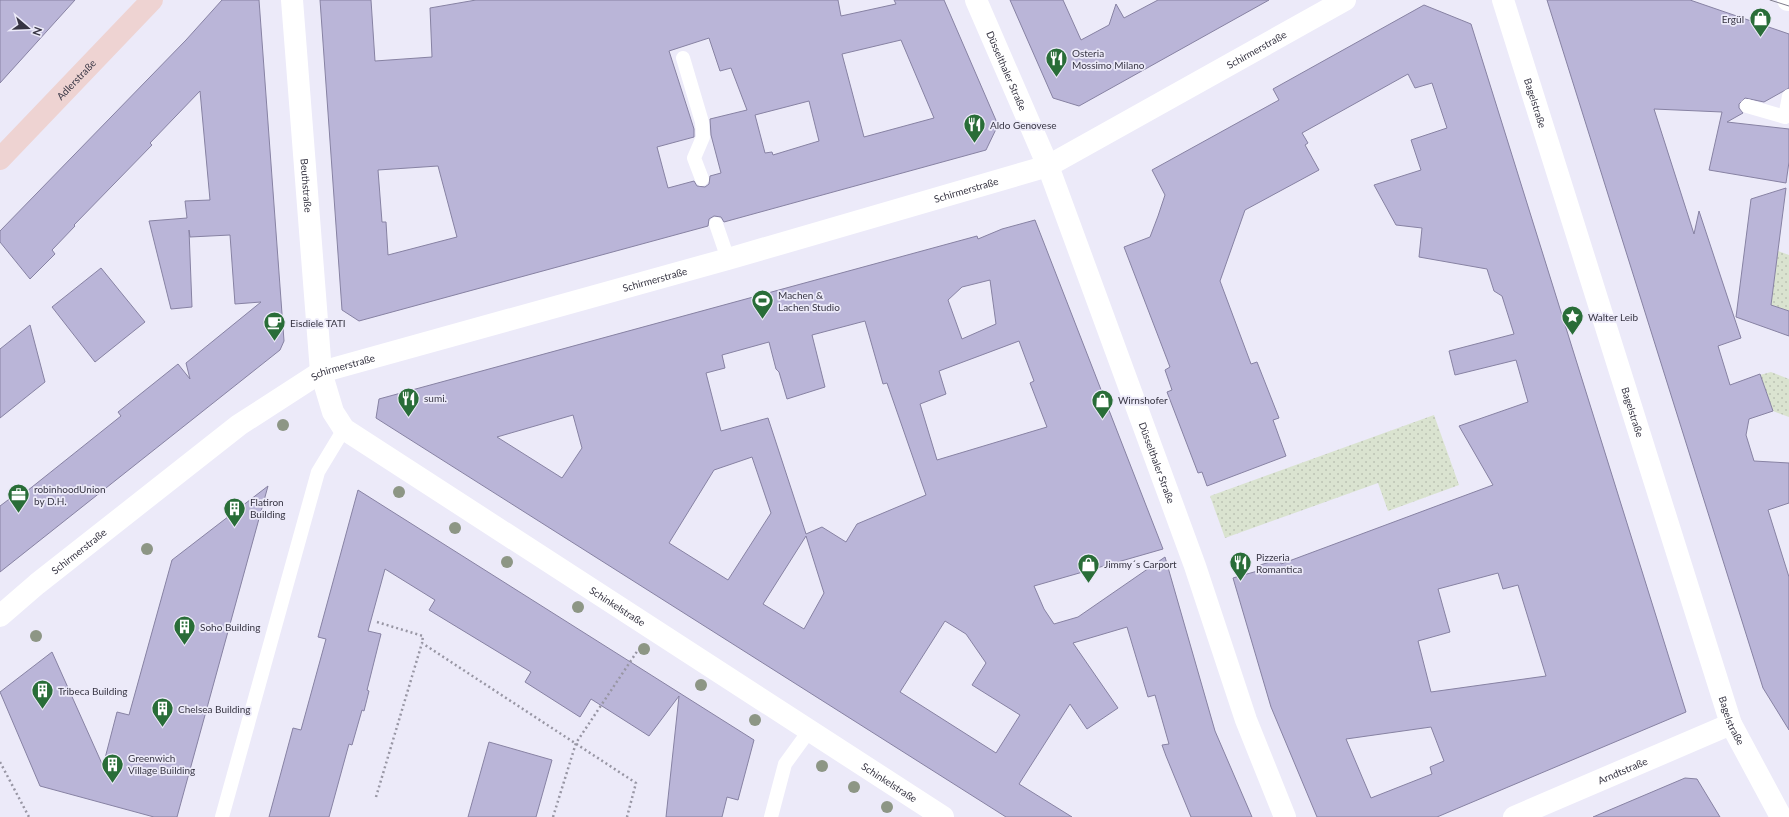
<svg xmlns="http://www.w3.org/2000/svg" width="1789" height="817" font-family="Lato,sans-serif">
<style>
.green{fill:url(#green-dots)}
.building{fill:#bab5d8;stroke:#8782a3;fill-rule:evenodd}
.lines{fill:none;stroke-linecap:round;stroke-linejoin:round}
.path{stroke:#9896a4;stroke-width:2.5;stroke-dasharray:2 3;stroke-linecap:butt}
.service{stroke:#fff;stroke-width:14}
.minor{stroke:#fff;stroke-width:22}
.tertiary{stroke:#fff;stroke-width:22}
.secondary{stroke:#eed3d2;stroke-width:22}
.tram{stroke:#7f7d8c;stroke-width:1}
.tree{fill:#8d9685}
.labels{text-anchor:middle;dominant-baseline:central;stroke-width:3.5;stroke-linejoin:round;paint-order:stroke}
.poi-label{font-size:10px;fill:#373543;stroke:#eceaf9;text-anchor:start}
.street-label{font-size:10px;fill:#373543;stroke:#eceaf9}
</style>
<defs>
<pattern id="green-dots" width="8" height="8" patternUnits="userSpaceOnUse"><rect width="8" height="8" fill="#dae3d0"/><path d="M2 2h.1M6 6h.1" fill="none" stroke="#bcc3b4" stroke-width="1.8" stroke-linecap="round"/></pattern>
</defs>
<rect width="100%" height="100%" fill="#eceaf9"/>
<!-- green -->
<path class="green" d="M1778,251L1789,255V311L1770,305Z
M1771,372L1789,379V417L1773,411L1760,375Z
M1434,415L1459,485L1388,511L1378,483L1225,538L1210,496Z"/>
<!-- building -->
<path class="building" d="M0,0H75L0,83Z
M222,0H259L284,341L280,350L0,572V506L20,491L22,495L121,416L118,412L178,364L190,379L186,363L261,302L235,304L230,235L190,237L189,230L192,307L171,309L149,221L187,218L185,201L210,200L200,91L150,143L152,145L74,225L75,226L52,250L55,254L30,279L0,242V231L186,40Z
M320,0H371L375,61L432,57L430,8L476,0H838L841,16L896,4L894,0H944L998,125L986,150L724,222L721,217L714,216L709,219L708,226L359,321L342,310ZM709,38L720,71L731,68L747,110L710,119L711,135L721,173L710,176L709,184L705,187L697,186L694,181L668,188L657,147L694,137V129L669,51ZM901,40L934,118L864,137L842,54ZM809,101L819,141L773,155L772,152L765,153L755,115ZM438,166L457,237L388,255L386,222H382L378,170Z
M1010,0H1063L1081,40L1109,25L1116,4L1124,18L1158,0H1269L1079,106L1053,98Z
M1547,0H1690L1789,34V88L1764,102L1745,98L1739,104V108L1743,113L1727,122L1789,129V162L1786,183L1709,170L1722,112L1654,109L1694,234L1699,211L1741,338L1718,346L1730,385L1760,374L1773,411L1749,419L1746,435L1754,461L1789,463V503L1768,510L1789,577V730L1763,688Z
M1424,5L1471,24L1686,712L1437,817H1317L1271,707L1233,578L1261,570L1260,565L1280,559L1281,564L1493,485L1459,426L1528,402L1516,360L1455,375L1449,351L1514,334L1502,296L1494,291L1487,269L1419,257L1422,228L1396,225L1374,185L1421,170L1411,140L1447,128L1432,83L1415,88L1408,74L1302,133L1308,143L1305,145L1319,170L1245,210L1220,281L1251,364L1257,362L1279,418L1273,420L1286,456L1207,486L1202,472L1198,473L1167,392L1172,390L1165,370L1170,367L1124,247L1150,237L1158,216L1165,195L1152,170L1279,100L1273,89ZM1498,573L1503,589L1518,585L1546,676L1431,692L1418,641L1450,632L1438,589ZM1431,727L1444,761L1430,767L1432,774L1371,798L1346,739Z
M1786,188L1771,305L1789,311V336L1736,317L1751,199Z
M1035,220L1163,549L1034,586L1044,609L1054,624L1078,617L1165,557L1215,731L1252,817H1191L1166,756L1162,745L1169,744L1155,695L1148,697L1127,627L1073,643L1118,708L1087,729L1070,704L1019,784L1072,817H1006L376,418L379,399L977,236L978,239L1002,229ZM990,280L996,324L962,339L948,300L962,287ZM865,321L883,384L887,383L926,495L857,524L846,542L822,527L806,534L768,418L721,431L706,373L725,368L722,355L769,342L776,369L779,372L787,399L825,387L812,335ZM1019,341L1034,381L1030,383L1047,427L937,460L920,404L946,394L939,371ZM573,415L582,448L562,478L497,437ZM752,457L771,513L728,580L669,543L714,470ZM806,536L824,593L804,629L763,604ZM945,621L966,634L986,663L972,685L1020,715L996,753L900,692Z
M101,268L145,322L95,362L52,307Z
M30,325L45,382L0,418V349Z
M268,486L177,817H154L40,786L0,692L52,652L103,766L117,712L129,715L172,560Z
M358,490L754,740L738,800L727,797L722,817H666L679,696L649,736L591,699L580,717L525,682L531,672L429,610L435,600L385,569L368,631L381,634L367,690L369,691L364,711L362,710L352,745L349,744L329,817H269L293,728L301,730L326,639L318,637Z
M489,742L552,760L536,817H468Z
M1685,778L1697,779L1720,817H1593Z"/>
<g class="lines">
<!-- path -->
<path class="path" d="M377,622L423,636L422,643
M0,762L29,817
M376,797L422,643L636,783L627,817
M553,817L576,743L638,650"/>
<!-- service -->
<path class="service" d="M683,58L702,122L703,137L694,158L702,179
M1747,106L1785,117L1789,96
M716,224L728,259
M222,817L318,472L344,429
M771,817L785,764L809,731"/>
<!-- minor -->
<g class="minor">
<path id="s1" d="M292,0L321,372L333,412L344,429L943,817"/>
<path id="s2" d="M976,0L1048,166L1195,566L1246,720L1285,817"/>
<path id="s3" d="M0,616L37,584L239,425L321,372L728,259L1048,166L1345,0"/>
<path id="s4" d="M1514,817L1731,724"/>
</g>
<!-- tertiary -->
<g class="tertiary">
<path id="s5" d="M1503,0L1731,724L1781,817"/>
<path d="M1788,0H1789"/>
</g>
<!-- secondary -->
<path class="secondary" id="s6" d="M0,159L152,0"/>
<!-- tram -->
<path class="tram" d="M1770,0L1789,6"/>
</g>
<!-- trees -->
<g class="tree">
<circle cx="283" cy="425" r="6"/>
<circle cx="399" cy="492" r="6"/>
<circle cx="455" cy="528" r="6"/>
<circle cx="147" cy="549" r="6"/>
<circle cx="507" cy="562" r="6"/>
<circle cx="578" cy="607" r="6"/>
<circle cx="36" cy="636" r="6"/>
<circle cx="644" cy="649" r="6"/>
<circle cx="701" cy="685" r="6"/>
<circle cx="755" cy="720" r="6"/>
<circle cx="822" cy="766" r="6"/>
<circle cx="854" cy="787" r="6"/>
<circle cx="887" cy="807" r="6"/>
</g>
<!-- icons -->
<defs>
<symbol id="shop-pin" viewBox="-11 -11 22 30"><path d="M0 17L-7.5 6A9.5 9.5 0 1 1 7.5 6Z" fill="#296d38" stroke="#eceaf9"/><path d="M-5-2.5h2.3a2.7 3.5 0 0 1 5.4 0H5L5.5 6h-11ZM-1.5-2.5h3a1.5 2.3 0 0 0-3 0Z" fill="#fff"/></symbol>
<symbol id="restaurant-pin" viewBox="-11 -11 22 30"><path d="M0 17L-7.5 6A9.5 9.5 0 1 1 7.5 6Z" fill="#296d38" stroke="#eceaf9"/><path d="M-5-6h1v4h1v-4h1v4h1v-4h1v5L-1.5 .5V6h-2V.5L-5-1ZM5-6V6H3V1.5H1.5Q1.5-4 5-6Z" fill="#fff"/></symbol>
<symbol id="stadium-pin" viewBox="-11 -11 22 30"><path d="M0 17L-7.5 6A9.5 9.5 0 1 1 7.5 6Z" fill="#296d38" stroke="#eceaf9"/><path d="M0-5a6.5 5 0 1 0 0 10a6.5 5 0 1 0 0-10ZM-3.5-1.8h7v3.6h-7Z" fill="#fff"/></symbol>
<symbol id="sight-pin" viewBox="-11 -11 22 30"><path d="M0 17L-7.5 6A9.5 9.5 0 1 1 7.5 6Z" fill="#296d38" stroke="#eceaf9"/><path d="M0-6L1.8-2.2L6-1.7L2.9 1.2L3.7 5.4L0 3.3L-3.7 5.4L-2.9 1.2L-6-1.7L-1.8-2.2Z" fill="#fff"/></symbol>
<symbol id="cafe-pin" viewBox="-11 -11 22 30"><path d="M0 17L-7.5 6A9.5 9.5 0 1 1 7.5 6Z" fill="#296d38" stroke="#eceaf9"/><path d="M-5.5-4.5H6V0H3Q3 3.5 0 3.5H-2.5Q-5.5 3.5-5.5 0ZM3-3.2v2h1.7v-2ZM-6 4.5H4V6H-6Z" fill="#fff"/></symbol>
<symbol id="office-pin" viewBox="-11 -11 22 30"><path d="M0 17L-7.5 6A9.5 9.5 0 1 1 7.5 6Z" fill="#296d38" stroke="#eceaf9"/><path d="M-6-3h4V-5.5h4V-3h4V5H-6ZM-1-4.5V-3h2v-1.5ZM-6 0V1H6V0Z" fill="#fff"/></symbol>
<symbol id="building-pin" viewBox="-11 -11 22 30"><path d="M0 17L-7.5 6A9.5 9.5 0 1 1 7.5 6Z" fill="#296d38" stroke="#eceaf9"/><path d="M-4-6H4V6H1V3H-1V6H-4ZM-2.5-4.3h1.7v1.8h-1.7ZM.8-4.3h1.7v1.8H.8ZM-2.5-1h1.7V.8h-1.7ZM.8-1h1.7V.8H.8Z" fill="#fff"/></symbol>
</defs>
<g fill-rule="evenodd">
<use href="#shop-pin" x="1748" y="6" width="25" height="34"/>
<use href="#restaurant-pin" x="1044" y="46" width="25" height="34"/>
<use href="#restaurant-pin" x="962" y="112" width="25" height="34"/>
<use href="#stadium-pin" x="750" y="288" width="25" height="34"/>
<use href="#sight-pin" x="1560" y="304" width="25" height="34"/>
<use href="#cafe-pin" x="262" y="310" width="25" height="34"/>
<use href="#restaurant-pin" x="396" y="386" width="25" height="34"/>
<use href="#shop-pin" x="1090" y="388" width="25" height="34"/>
<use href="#office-pin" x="6" y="482" width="25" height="34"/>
<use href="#building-pin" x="222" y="496" width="25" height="34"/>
<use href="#restaurant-pin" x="1228" y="550" width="25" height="34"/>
<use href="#shop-pin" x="1076" y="552" width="25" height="34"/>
<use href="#building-pin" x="172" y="614" width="25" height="34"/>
<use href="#building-pin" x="30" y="678" width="25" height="34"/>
<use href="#building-pin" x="150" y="696" width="25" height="34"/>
<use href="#building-pin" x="100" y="752" width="25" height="34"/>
</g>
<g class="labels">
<!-- poi labels -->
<g class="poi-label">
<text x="1744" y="19" text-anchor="end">Ergül</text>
<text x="1072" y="53">Osteria<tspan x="1072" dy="12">Mossimo Milano</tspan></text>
<text x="990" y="125">Aldo Genovese</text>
<text x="778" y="295">Machen &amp;<tspan x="778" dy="12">Lachen Studio</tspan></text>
<text x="1588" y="317">Walter Leib</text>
<text x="290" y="323">Eisdiele TATI</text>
<text x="424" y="398">sumi.</text>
<text x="1118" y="400">Wirnshofer</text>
<text x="34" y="489">robinhoodUnion<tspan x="34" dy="12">by D.H.</tspan></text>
<text x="250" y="502">Flatiron<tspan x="250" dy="12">Building</tspan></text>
<text x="1256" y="557">Pizzeria<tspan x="1256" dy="12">Romantica</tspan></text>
<text x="1104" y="564">Jimmy´s Carport</text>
<text x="200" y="627">Soho Building</text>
<text x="58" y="691">Tribeca Building</text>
<text x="178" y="709">Chelsea Building</text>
<text x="128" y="758">Greenwich<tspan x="128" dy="12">Village Building</tspan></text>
</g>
<!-- street labels -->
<g class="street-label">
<text stroke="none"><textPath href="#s3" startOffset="1398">Schirmerstraße</textPath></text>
<text stroke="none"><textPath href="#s2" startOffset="77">Düsselthaler Straße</textPath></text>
<text stroke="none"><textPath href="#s6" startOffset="110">Adlerstraße</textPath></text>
<text stroke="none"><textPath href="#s5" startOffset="108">Bagelstraße</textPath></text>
<text stroke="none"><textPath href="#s1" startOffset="186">Beuthstraße</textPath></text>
<text stroke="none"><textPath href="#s3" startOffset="1074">Schirmerstraße</textPath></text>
<text stroke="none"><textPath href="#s3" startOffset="750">Schirmerstraße</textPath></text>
<text stroke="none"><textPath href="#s3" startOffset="426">Schirmerstraße</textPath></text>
<text stroke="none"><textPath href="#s5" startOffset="432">Bagelstraße</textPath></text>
<text stroke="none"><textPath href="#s2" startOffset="497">Düsselthaler Straße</textPath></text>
<text stroke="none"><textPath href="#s3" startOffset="102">Schirmerstraße</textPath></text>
<text stroke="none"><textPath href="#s1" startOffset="761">Schinkelstraße</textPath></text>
<text stroke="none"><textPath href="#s5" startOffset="756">Bagelstraße</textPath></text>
<text stroke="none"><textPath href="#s4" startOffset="118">Arndtstraße</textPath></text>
<text stroke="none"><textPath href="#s1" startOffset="1085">Schinkelstraße</textPath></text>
</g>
</g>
<!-- north arrow -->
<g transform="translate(28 28) rotate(109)" stroke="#eceaf9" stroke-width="3" paint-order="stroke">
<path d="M0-3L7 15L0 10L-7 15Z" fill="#373543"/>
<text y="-6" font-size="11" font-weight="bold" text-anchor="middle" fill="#373543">N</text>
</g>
</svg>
